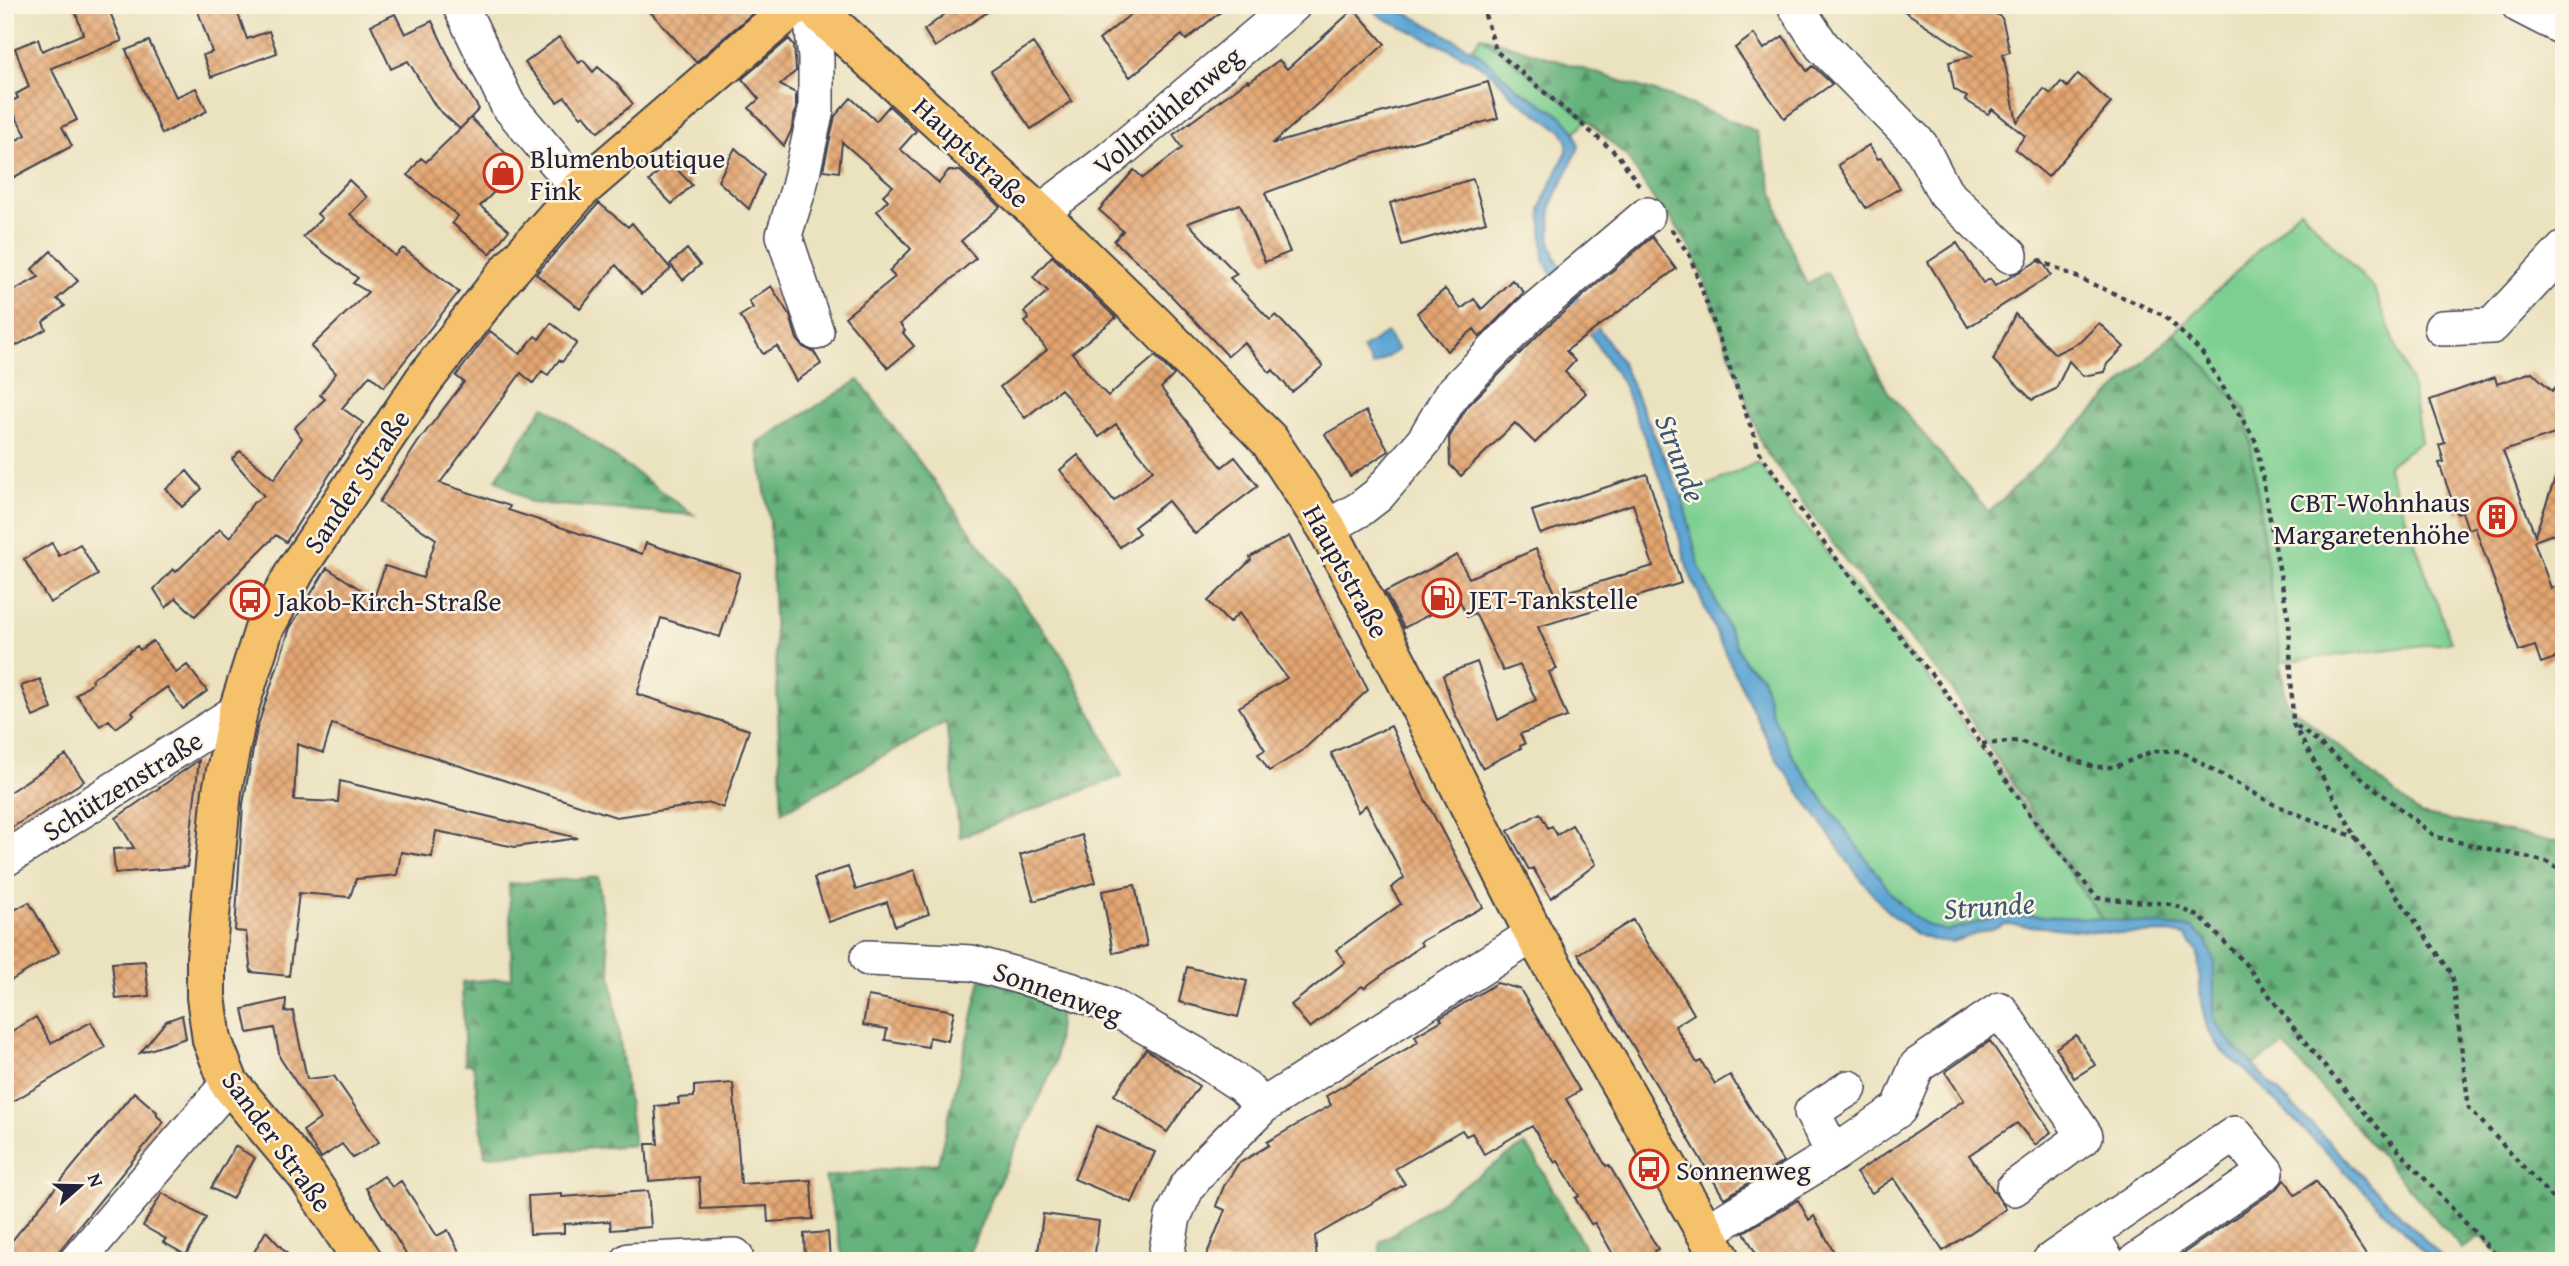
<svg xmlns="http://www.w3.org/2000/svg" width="2569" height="1266" font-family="'Gentium Book Plus',serif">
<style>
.green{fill:#7dcf91;stroke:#507866;stroke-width:2}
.forest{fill:url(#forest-firs);stroke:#446a5b;stroke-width:2}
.water{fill:#5da6d4;stroke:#406488;stroke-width:2}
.building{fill:url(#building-cross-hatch)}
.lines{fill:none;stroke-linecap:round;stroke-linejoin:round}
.minor-casing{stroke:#403f4f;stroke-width:38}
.major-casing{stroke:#403f4f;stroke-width:42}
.path{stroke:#403f4f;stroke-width:4.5;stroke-dasharray:5 5;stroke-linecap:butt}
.minor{stroke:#fff;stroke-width:35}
.major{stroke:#f5c16b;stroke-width:38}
.labels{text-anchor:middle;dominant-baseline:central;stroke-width:5;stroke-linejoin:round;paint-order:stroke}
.street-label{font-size:28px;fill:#22223b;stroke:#fcf5e5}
.poi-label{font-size:28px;fill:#22223b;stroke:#fcf5e5;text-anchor:start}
.water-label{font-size:30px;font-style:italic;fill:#3a5778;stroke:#fcf5e5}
</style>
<defs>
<pattern id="forest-firs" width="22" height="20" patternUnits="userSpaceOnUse" patternTransform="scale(1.75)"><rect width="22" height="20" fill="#66b27b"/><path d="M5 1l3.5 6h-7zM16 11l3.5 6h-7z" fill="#549066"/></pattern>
<pattern id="building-cross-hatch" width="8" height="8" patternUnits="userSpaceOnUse" patternTransform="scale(1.75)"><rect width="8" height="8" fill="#e3a570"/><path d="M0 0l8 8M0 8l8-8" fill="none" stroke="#b8865d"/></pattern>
</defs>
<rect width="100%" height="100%" fill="#fcf5e5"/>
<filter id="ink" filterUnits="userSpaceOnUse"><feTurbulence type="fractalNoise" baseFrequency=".0143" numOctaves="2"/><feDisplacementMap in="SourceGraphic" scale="14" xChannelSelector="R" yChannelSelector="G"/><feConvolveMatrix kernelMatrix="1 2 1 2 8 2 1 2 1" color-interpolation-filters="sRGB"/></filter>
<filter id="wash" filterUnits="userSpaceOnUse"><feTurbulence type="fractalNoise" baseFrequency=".00686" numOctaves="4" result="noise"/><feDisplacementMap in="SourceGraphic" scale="28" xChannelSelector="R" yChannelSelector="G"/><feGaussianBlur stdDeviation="1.57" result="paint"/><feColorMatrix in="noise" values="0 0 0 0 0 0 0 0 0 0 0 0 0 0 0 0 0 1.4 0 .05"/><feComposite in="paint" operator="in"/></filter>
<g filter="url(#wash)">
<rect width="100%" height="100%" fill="#ebe2bf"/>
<!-- green -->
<path class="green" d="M1481,36L1587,120L1575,132L1563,117L1518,89L1472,49Z
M2300,209L2374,289L2411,383L2421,441L2387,466L2451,642L2281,662L2246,410L2174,333Z
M1758,462L1789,506L1940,692L2000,772L2102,920L2090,918L1972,924L1947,931L1929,926L1911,914L1894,897L1796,762L1771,712L1762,676L1744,662L1699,566L1682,497Z"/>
<!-- forest -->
<path class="forest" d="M1481,36L1671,97L1756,131L1785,234L1807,285L1827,272L1888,392L1989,512L2174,333L2246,410L2286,702L2420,814L2564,843V1261H2507L2481,1237L2462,1249L2284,1045L2253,1065L2229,1041L2214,1019V961L2206,941L2191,928L2102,920L1947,683L1848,564L1763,448L1703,278L1691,249L1673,221L1656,203L1627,157L1587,120Z
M859,380L1064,658L1122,776L960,837L946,722L782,812L770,521L757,443Z
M544,406L694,515L531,503L496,479Z
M598,877L634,1145L485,1156L473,1064H465L462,982L512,978L509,884Z
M981,979L1061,999L1055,1065L992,1197L966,1261H844L825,1177L938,1163Z
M1525,1144L1533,1154L1592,1261H1380V1242Z"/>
<!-- water -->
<path class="water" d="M1368,5H1387L1414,17L1477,52L1518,89L1563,117L1575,132L1579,147L1551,206L1550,242L1556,258L1573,290L1620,360L1630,381L1682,497L1699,566L1744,662L1762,676L1771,712L1796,762L1894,897L1911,914L1929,926L1947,931L2003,915L2090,918L2192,928L2206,941L2214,961V1019L2229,1041L2446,1261H2433L2245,1070L2222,1051L2207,1028L2201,1002L2198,953L2186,936L2168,933L2122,934L2006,924L1952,942L1932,940L1916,934L1885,909L1853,869L1776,758L1722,646L1688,570L1670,502L1622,382L1555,282L1544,260L1541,209L1544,198L1567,151V140L1563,132L1512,96L1496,77L1472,60L1381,17Z
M1387,333L1398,350L1373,366L1362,349Z"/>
<g id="blocks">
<!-- building -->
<path class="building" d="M73,5H107L122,41L51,68L77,120L62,127L72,146L5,182V146L26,135L8,103L18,98L16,94L29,87L15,48L38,39L42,51L83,34Z
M196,5H235L247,39L269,31L277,53L211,77L203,55L212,52Z
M644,5H758L760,7L696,62Z
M939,5H998L935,47L924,30L945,14Z
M1142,5H1229L1186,40L1182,35L1130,77L1099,40Z
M1895,5H1982L2002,18L2010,52L2003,54L2017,122L2044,89L2051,94L2061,82L2067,87L2078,74L2111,103L2048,177L2015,149L2025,136L1992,109L1988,114L1965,100L1967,97L1954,89L1949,62L1973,56Z
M1354,9L1385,44L1272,144L1488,82L1498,118L1362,157L1265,193L1290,252L1265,262L1240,204L1188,223L1237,274L1230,278L1270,320L1276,315L1323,366L1292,392L1273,370L1270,373L1244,342L1228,356L1148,271L1114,241L1123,231L1099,210L1134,170L1143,178L1182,148L1173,135L1248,80L1249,82L1279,60L1287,69Z
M395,14L405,34L432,21L455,70L479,109L460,129L436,107L408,61L391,69L371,25Z
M1754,34L1764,49L1783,36L1807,71L1813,66L1832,84L1784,118L1735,48Z
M559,37L579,63L583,60L593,72L598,67L617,84L633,104L598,132L584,115L581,117L565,97L557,102L525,63Z
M789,39L794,45L796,71L780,85L796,93V108L791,131L784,146L749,108L759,99L742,79Z
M149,41L176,97L196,88L207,111L162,134L126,50Z
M1033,43L1072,101L1031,129L991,71Z
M851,98L876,121L889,106L916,131L900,149L939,183L948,171H960L1000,207L961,241L976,258L900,324L905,331L903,333L914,346L888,368L845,317L895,277L889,271L911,249L877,211L888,200L883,195L893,186L842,142L839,172L823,170L835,116Z
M471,118L519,167L480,206L509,230L490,254L452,223L458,216L408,175L421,158L426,162Z
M1869,145L1878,159L1881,158L1900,188L1866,208L1838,165Z
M735,148L764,174L749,209L718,181Z
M669,161L692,185L672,204L649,181Z
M1473,179L1486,222L1402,245L1390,203Z
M349,180L367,197L350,214L395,256L403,248L459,292L384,387L370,375L342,408L363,423L286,542L276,535L195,616L176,598L166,608L154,589L173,569L176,572L220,529L230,538L253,503L264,496L232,459L240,451L274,479L302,438L294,428L325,399L320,395L336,373L311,347L368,292L353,283L358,278L303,237L322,218L317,214Z
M599,203L628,227L632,223L671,269L642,294L616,265L580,309L536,274Z
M1652,237L1676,269L1566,351L1575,361L1565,372L1586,393L1535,443L1515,423L1461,476L1450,465L1449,438L1467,407L1544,329Z
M1957,243L1983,283L1990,279L1995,286L2041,259L2051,275L1968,327L1928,262Z
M687,249L700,265L683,280L670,264Z
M51,251L78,281L57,299L65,306L43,322L46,329L5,352V295L39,277L32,269Z
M1052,256L1116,318L1072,353L1099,387L1108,396L1155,356L1174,375L1161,388L1222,467L1235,457L1258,486L1195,534L1168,501L1134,527L1139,533L1120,547L1060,470L1078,455L1114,501L1153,470L1116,424L1099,437L1061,389L1025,418L1000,387L1047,350L1025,322L1029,319L1024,312L1048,291L1033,277Z
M1512,280L1524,292L1480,337L1474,329L1447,351L1417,313L1445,289L1461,309L1474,299L1482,309Z
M771,286L790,316L797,339L803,347L814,352L821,364L796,381L777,346L763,354L740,316L753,308L749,301Z
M2015,314L2055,354L2080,342L2099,323L2124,347L2107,364L2104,372L2083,376L2069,361L2056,389L2032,400L1993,360Z
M551,323L577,343L562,362L559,360L548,375L542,371L533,383L521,373L440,483L510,506L508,510L642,554L646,543L740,573L720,637L661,618L637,694L749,730L723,808L711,803L616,817L332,724L323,753L297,744L294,800L338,802L340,781L578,838L515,847L436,831L432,857L401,852L397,875L356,879L350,897L299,893L289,976L251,972L246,932L235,931L243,804L257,728L290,628L327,568L374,598L385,566L423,578L436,539L379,502L418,442L464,382L456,376L490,331L520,354L535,336L539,339Z
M2532,372L2552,391L2564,379V431L2503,451L2535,535L2561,462L2564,463V530L2534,541L2551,588L2564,584V655L2541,663L2535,646L2519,651L2475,527L2468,529L2462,512L2457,514L2439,463L2444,462L2439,445L2445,443L2430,400L2495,377L2497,384Z
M1366,411L1389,451L1350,476L1325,434Z
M187,471L202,489L182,507L166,489Z
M1647,474L1681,583L1538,627L1557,669L1549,672L1567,717L1520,734L1525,744L1520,746L1521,748L1482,768L1454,712L1443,675L1477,662L1498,720L1536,700L1520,665L1503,671L1475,613L1467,617L1459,599L1404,628L1385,592L1457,555L1469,578L1536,549L1556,595L1653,566L1633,504L1540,534L1532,511Z
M1289,536L1368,690L1302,751L1269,771L1258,754L1265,750L1239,707L1287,678L1239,613L1229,623L1208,601L1251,560L1250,557Z
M52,543L59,556L80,544L98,575L50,603L24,559Z
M153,641L176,673L187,665L207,691L183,709L167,687L132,712L134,715L116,728L109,720L100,726L76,695L93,682L91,680L137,646L140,650Z
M40,679L52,709L33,717L21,686Z
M1391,726L1420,790L1483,907L1420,942L1422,945L1364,988L1362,986L1310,1028L1291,1005L1345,962L1336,950L1401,904L1391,888L1404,878L1366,805L1358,812L1331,753Z
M66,755L84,781L5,832V795Z
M199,760L187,867L115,873L113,849L134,848L116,818Z
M1540,813L1548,828L1552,826L1557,835L1572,825L1596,864L1551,898L1533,868L1529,870L1508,831Z
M1082,835L1096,882L1034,901L1020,855Z
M848,867L856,890L914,870L929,914L895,926L887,902L829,922L814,878Z
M1135,885L1147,946L1113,953L1102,891Z
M29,902L59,952L5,984V915Z
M1633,920L1649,947L1665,965L1694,1014L1675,1026L1697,1063L1701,1061L1715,1084L1730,1075L1783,1162L1724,1198L1578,954Z
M145,961L149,996L116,999L112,963Z
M1187,967L1247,981L1238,1017L1179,1002Z
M1497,983L1520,989L1580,1091L1566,1099L1606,1166L1609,1165L1658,1249L1654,1251L1660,1261H1617L1595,1223L1591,1224L1575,1198L1579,1196L1558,1161L1555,1163L1532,1126L1484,1154L1472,1133L1466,1136L1462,1130L1395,1169L1405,1184L1315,1236L1317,1261H1204L1225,1210L1216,1206L1224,1186L1238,1164L1269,1145L1267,1142L1331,1105L1326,1096L1418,1042L1415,1036L1442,1020L1440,1018Z
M868,996L954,1011L948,1041L929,1037L928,1047L885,1040L887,1029L863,1025Z
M286,999L285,1012L293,1011L307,1079L334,1076L379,1142L353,1158L342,1144L321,1158L303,1131L320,1119L280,1058L274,1028L248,1033L243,1009Z
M182,1015L186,1038L140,1053L166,1021Z
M36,1017L51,1043L91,1022L105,1047L5,1106V1035Z
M2076,1035L2095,1065L2074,1078L2056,1048Z
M1990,1041L2051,1132L2035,1145L2017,1123L1969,1155L2006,1209L1943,1251L1894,1178L1872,1193L1856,1173L1964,1100L1945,1072Z
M1146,1049L1199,1086L1167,1132L1114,1095Z
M733,1083L741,1184L811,1180L813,1219L768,1222L767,1206L701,1209L699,1177L649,1181L646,1144H658L655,1106L679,1104L678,1098L694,1097V1086Z
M134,1092L157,1112V1116L164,1122L51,1261H5V1249Z
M1096,1126L1155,1152L1132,1203L1074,1179Z
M235,1146L255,1158L232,1199L211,1188Z
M384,1176L392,1187L401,1181L437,1236L448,1230L464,1261H410L366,1188Z
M2285,1179L2295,1195L2316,1181L2370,1261H2172L2277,1189Z
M648,1191L651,1227L611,1230L610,1221L564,1224V1233L530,1234L528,1196L562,1194V1197Z
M162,1193L206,1218L186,1255L163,1242L166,1239L143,1226Z
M1798,1200L1809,1220L1814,1216L1839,1261H1760L1744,1232Z
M1043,1214L1099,1221L1094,1261H1037Z
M266,1231L294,1261H249Z
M828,1232L830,1261H805L804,1234Z"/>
</g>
</g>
<g filter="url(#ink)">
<use href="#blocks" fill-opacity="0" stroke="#403f4f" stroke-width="2"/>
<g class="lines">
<defs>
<path id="minor" d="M460,5L508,105L580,190
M810,5L816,58V110L799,187L784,235L816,332
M1795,5L1822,46L1920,145L1945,193L2010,255
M2519,5L2564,28
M1039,213L1103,165L1293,5
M2442,328L2492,326L2564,249
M1327,528L1360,509L1378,495L1424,441L1451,395L1530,314L1647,215
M5,859L238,711
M868,958L972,963L1070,990L1111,1006L1196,1055L1243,1086L1263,1106
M1834,1154L1812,1112L1849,1088
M1705,1233L1834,1154L1899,1109L1917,1066L2000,1010L2085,1136L2014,1188
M2090,1234L2107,1261
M77,1261L229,1083
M629,1261L735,1256
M1165,1261L1173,1217L1187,1187L1208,1161L1263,1106L1534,934
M2050,1261L2235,1134L2266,1172L2136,1261"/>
<path id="major" d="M811,5L1039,213L1155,325L1269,440L1327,528L1400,668L1534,934L1722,1261
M363,1261L307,1176L229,1083L212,1040L206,997V958L222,791L238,711L264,629L296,570L424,380L502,279L580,190L795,5"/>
</defs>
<!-- minor casing -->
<use href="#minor" class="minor-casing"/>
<!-- major casing -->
<use href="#major" class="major-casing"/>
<!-- path -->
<path class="path" d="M1482,5L1496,51L1618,155L1641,188
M1671,229L1690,256L1760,453L1826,546L1941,686L2036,823L2097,898L2172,904L2200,917L2244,962L2312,1052L2387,1138L2501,1261
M2038,260L2165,316L2203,354L2256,442L2289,623L2293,724L2357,839L2452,974L2469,1108L2564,1211
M2297,726L2436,837L2548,862L2564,872
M1982,744L2019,741L2094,767H2115L2153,751H2180L2273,804L2357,838"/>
<!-- minor -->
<use href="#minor" class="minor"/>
<!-- major -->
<use href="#major" class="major"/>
</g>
</g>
<!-- icons -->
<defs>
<symbol id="shop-ring" viewBox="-11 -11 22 22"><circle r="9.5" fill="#fcf5e5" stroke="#c8321e" stroke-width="1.5"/><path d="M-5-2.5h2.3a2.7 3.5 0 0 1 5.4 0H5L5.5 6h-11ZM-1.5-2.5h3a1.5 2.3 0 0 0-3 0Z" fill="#c8321e"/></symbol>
<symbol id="building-ring" viewBox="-11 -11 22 22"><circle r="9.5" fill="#fcf5e5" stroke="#c8321e" stroke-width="1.5"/><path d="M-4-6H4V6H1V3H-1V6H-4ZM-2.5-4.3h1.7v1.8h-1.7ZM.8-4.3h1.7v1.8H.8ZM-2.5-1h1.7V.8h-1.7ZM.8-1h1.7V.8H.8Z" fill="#c8321e"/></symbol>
<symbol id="fuel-ring" viewBox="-11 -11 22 22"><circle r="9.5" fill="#fcf5e5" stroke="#c8321e" stroke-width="1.5"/><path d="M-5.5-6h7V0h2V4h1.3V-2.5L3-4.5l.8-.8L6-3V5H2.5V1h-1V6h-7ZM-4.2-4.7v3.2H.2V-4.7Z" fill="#c8321e"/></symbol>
<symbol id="bus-ring" viewBox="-11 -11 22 22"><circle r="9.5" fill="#fcf5e5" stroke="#c8321e" stroke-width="1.5"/><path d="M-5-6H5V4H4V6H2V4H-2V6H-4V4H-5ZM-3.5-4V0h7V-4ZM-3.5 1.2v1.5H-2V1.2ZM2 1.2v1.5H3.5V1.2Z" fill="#c8321e"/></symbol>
</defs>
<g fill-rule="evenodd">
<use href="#shop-ring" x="481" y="151" width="44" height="44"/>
<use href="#building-ring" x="2475" y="495" width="44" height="44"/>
<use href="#fuel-ring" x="1420" y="576" width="44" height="44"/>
<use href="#bus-ring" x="228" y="578" width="44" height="44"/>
<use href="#bus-ring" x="1627" y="1147" width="44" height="44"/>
</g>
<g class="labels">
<!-- street labels -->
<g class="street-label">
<text transform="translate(1167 110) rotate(-40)">Vollmühlenweg</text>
<text transform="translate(972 152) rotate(43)">Hauptstraße</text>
<text transform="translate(356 481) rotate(-56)">Sander Straße</text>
<text transform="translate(1347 571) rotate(61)">Hauptstraße</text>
<text transform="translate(122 785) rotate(-32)">Schützenstraße</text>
<text transform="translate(1058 992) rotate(20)">Sonnenweg</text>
<text transform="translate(278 1141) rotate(54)">Sander Straße</text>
</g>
<!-- poi labels -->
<g class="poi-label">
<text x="530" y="157">Blumenboutique<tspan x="530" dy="32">Fink</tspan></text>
<text x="2470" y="501" text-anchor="end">CBT-Wohnhaus<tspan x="2470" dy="32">Margaretenhöhe</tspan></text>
<text x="1469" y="598">JET-Tankstelle</text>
<text x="277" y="600">Jakob-Kirch-Straße</text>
<text x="1676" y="1169">Sonnenweg</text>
</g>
<!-- water labels -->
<g class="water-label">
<text transform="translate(1681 458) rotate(69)">Strunde</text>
<text transform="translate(1989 905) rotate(-4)">Strunde</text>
</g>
</g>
<!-- margin -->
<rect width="2569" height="1266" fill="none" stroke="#fcf5e5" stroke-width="28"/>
<!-- north arrow -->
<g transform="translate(80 1186) rotate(70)" stroke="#fcf5e5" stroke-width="5" paint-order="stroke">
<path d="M0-5L12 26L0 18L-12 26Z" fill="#22223b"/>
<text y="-10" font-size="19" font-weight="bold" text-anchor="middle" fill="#22223b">N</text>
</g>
</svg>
